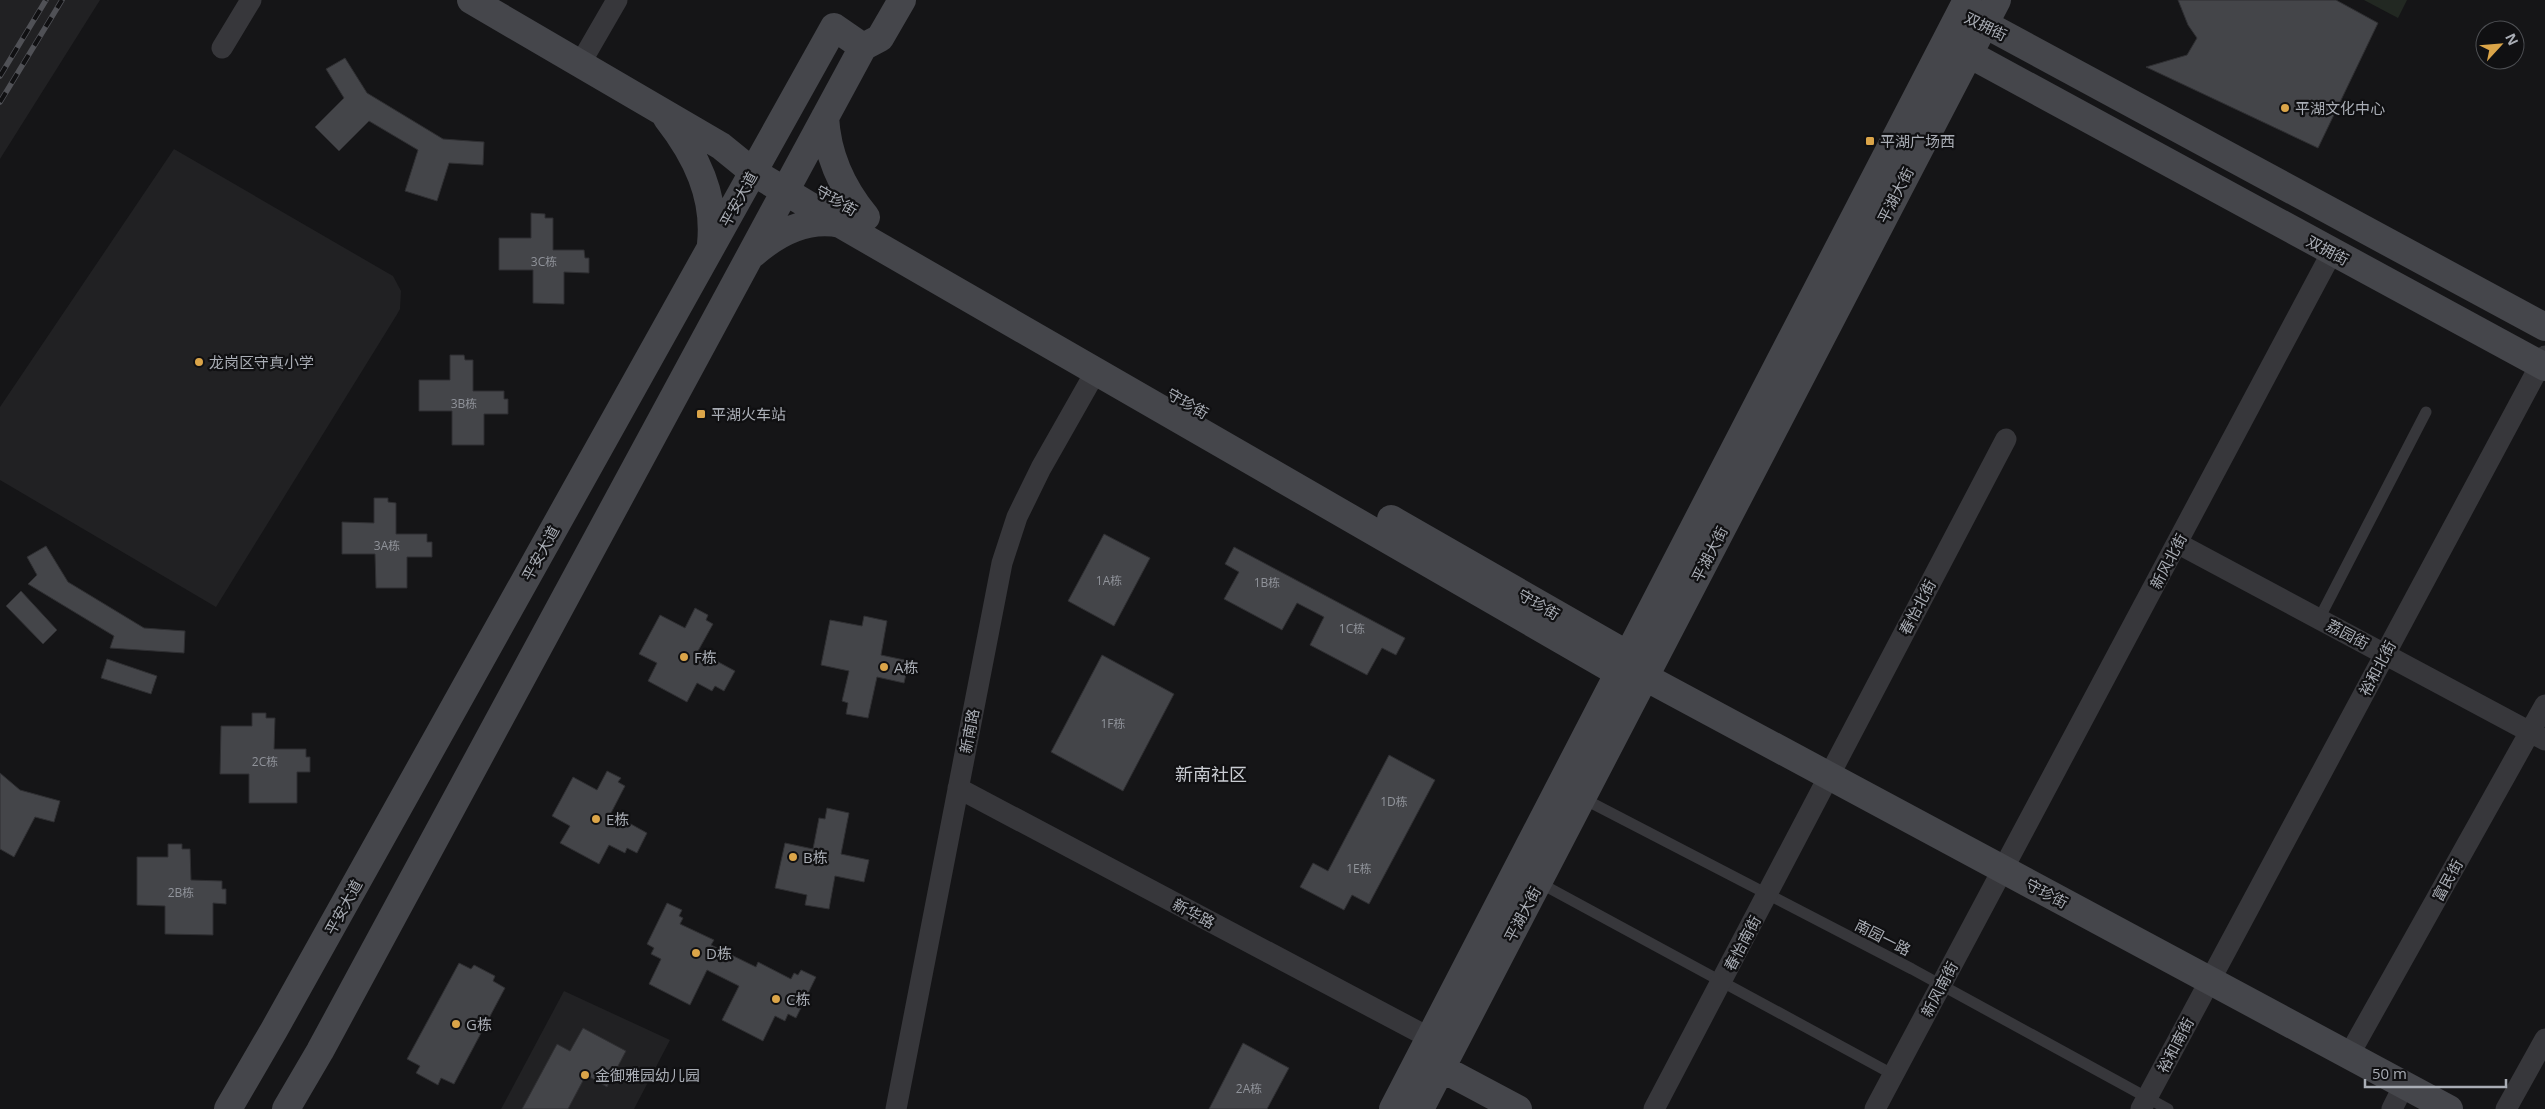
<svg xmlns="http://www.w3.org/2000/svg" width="2545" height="1109" font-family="'Open Sans','Noto Sans SC',sans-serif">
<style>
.built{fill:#212123}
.green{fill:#222822}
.building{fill:#444549;stroke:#2f2f32}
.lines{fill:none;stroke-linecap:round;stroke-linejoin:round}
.lane{stroke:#37373b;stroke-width:11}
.street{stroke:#37373b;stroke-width:21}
.secondary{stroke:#45464b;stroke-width:28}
.rail-casing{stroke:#505156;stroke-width:5.5}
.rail{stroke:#101012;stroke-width:4;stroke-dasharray:11;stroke-linecap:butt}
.poi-dot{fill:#dba549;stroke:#101012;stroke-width:2}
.labels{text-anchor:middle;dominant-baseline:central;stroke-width:4.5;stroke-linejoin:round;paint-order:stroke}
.number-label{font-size:12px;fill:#90939a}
.street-label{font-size:15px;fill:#a9adb5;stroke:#101012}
.poi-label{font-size:15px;fill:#a9adb5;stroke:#101012;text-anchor:start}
.quarter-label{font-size:18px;fill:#c9ccd2;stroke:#101012}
</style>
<rect width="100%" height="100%" fill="#151517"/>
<!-- built -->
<path class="built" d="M0,0H100L0,159Z
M174,149L386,272L393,276L401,291L400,309L396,316L216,607L0,480V407Z
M564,991L670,1040L634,1109H501Z"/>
<!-- green -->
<path class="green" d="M2364,0H2407L2398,18Z"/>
<!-- building -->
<path class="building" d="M2178,0H2336L2378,23L2318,148L2146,67L2187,55L2197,38L2188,25Z
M345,58L367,93L443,139L484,142L483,165L449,163L437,201L405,191L418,150L369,121L339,151L315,127L344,98L326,69Z
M531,213L545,214V218H553V250H584L585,258H589V273L564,272V304L533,303V270H499V238H531Z
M450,355H464L465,360H473V391H504V399H508V414H484V445H452V411H419V380H450Z
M374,498H388V502L396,503V534H427V542H432V557H407V588H376L375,554H342V522L374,523Z
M1104,534L1150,558L1114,626L1068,601Z
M46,546L68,582L144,628L185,631L184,653L110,648L114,636L28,584L37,575L27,557Z
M1234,547L1405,638L1396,655L1382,648L1367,675L1310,645L1324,617L1297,603L1282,630L1224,599L1239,572L1225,564Z
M21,591L57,630L43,644L6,606Z
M695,608L708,615L706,620L713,624L698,651L735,671L724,691L715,686L712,691L697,683L687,702L648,681L657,663L639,654L660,615L685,628Z
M864,616L887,621L881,655L909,661L904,683L877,677L868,718L846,714L848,703L842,701L849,671L821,665L830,620L862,626Z
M1102,655L1174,694L1123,791L1051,752Z
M107,659L157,676L151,694L101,678Z
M252,713H266V718H275L274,749H306V757H310V772H297V803H249V774H220L221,726H252Z
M1389,755L1435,780L1369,904L1352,895L1344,910L1300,887L1313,863L1328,871Z
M607,771L621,778L618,782L625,786L611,813L647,833L637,853L627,848L625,853L609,845L599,864L560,843L570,826L552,816L573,777L597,790Z
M0,773L20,790L60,801L54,822L35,817L14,857L0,849Z
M827,808L849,813L841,854L869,860L864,882L835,876L829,909L805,905L807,895L775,888L785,843L813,849L819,818L825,819Z
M168,844H182V849H190L191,880L222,881V889H226V904L213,903V935L165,934V906L137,905V857H168Z
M667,903L682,910L679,916L683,918L680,924L714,940L711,945L756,967L758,962L791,979L794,973L798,975L801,970L816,977L796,1018L788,1014L785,1021L775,1016L763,1041L722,1020L739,986L707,970L690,1005L649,984L661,959L651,954L654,948L647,944Z
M459,963L471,969L474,965L495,976L493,981L505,988L454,1084L441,1078L438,1085L416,1073L420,1066L407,1059Z
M583,1028L626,1051L607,1087L586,1075L568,1109H522L557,1044L570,1051Z
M1243,1043L1289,1068L1267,1109H1209Z"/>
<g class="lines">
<!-- lane -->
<path class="lane" d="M2319,619L2426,412
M1582,798L1912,969L2168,1109
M1538,882L1894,1075"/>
<!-- street -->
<path class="street" d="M222,48L251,0
M580,64L617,0
M2177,543L2545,740
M958,788L1430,1038
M2349,1055L2545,705
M896,1109L1002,563L1017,517L1041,468L1096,371
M1654,1109L2006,439
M1875,1109L2332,252
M2141,1109L2545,356
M2392,1109L2404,1085
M2506,1109L2545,1039"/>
<!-- secondary -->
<path class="secondary" d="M471,0L721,146L753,172L842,225L1619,673L1645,677L2449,1109
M1968,15L2545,327
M1966,37L1969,54L2545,367
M825,117C827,154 842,188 866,217
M667,118C696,155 716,196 711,244
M753,254C777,233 808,217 841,224
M1391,519L1628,655L1639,670
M1441,1068L1518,1109
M228,1109L274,1030L834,27L863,47
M286,1109L320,1051L863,47L880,38L902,0
M1393,1109L1967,0
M1420,1109L1997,0"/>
<defs>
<path id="rail" d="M0,76L46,0
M0,102L62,0"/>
</defs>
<!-- rail casing -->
<use href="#rail" class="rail-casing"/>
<!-- rail -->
<use href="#rail" class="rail"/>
</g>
<!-- markers -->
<g class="poi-dot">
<circle cx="2285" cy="108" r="5"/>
<rect x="1865" y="136" width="10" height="10" rx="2.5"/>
<circle cx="199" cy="362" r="5"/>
<rect x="696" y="409" width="10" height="10" rx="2.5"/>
<circle cx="684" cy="657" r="5"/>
<circle cx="884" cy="667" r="5"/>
<circle cx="596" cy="819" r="5"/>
<circle cx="793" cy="857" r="5"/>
<circle cx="696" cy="953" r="5"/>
<circle cx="776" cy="999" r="5"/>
<circle cx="456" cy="1024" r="5"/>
<circle cx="585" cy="1075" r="5"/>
</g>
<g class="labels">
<!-- number labels -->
<g class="number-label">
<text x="544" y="261">3C栋</text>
<text x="464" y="403">3B栋</text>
<text x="387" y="545">3A栋</text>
<text x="1109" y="580">1A栋</text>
<text x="1267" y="582">1B栋</text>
<text x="1352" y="628">1C栋</text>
<text x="1113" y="723">1F栋</text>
<text x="265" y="761">2C栋</text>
<text x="1394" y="801">1D栋</text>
<text x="1359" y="868">1E栋</text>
<text x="181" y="892">2B栋</text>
<text x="1249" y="1088">2A栋</text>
</g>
<!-- street labels -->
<g class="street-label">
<text transform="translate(1986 26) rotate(26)">双拥街</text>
<text transform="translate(1895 195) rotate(-63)">平湖大街</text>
<text transform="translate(738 199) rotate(-61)">平安大道</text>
<text transform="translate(837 200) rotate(30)">守珍街</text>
<text transform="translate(2328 250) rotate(28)">双拥街</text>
<text transform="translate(1188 403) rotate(30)">守珍街</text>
<text transform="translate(540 553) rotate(-61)">平安大道</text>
<text transform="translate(1709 554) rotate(-63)">平湖大街</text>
<text transform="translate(2168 561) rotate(-62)">新风北街</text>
<text transform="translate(1539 604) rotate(30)">守珍街</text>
<text transform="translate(1917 607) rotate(-62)">春怡北街</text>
<text transform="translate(2348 634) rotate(28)">荔园街</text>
<text transform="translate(2377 668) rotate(-62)">裕和北街</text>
<text transform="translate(969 731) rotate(-79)">新南路</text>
<text transform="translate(2447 880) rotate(-61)">富民街</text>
<text transform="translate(2047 893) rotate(28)">守珍街</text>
<text transform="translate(343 907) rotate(-61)">平安大道</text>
<text transform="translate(1194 913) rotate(28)">新华路</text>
<text transform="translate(1522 914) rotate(-62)">平湖大街</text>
<text transform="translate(1883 937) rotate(27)">南园一路</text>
<text transform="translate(1742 943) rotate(-62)">春怡南街</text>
<text transform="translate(1939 989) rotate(-62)">新风南街</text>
<text transform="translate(2175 1045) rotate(-62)">裕和南街</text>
</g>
<!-- poi labels -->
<g class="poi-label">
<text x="2295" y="108">平湖文化中心</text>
<text x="1880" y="141">平湖广场西</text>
<text x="209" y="362">龙岗区守真小学</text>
<text x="711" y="414">平湖火车站</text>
<text x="694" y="657">F栋</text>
<text x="894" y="667">A栋</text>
<text x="606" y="819">E栋</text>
<text x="803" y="857">B栋</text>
<text x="706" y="953">D栋</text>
<text x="786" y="999">C栋</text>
<text x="466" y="1024">G栋</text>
<text x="595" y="1075">金御雅园幼儿园</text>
</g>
<!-- quarter labels -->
<g class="quarter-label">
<text x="1211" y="774">新南社区</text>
</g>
</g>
<!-- north arrow -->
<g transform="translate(2500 45) rotate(64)"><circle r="24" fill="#101012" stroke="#4d4f53"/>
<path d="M0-4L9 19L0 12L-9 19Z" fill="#dba549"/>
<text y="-8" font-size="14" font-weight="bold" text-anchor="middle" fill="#a9adb5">N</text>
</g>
<!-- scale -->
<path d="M2365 1079v8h141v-8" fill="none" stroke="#a9adb5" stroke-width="2.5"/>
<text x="2372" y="1079" font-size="15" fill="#a9adb5" stroke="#101012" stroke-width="4" paint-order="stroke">50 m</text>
</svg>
